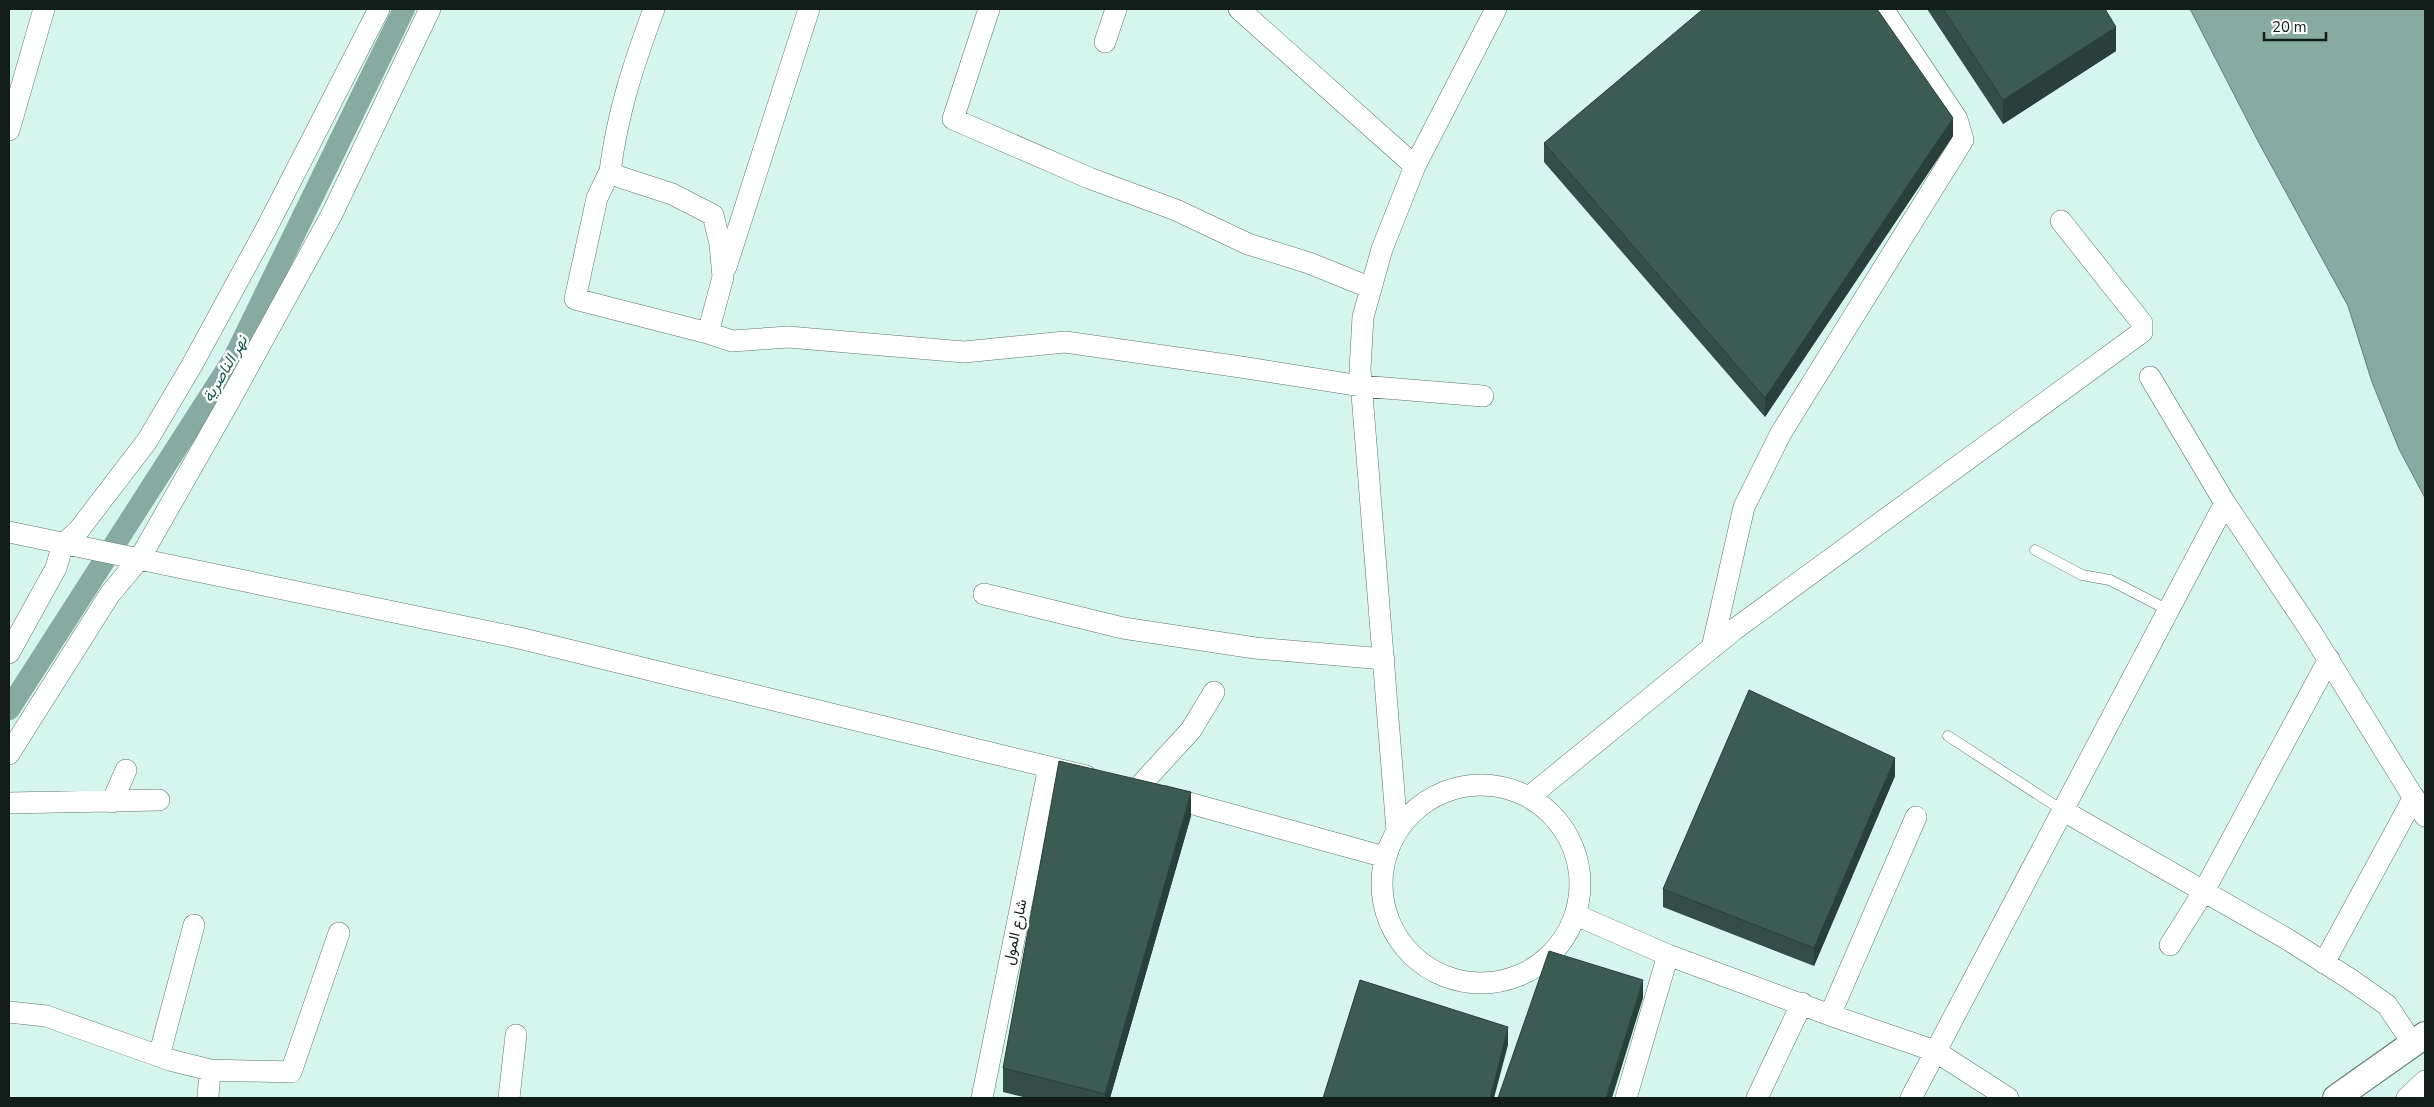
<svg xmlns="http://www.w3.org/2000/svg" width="2434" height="1107" font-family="'Nunito Sans',Vazirmatn,sans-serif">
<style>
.water{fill:#88aba1;stroke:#658078}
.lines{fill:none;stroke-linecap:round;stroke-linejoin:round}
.canal{stroke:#88aba1;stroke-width:22}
.service-casing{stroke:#5b776f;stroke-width:11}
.minor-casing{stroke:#5b776f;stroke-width:22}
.tertiary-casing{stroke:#5b776f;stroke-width:28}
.service{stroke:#fff;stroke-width:10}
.minor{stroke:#fff;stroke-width:21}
.tertiary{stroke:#fff;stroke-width:26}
.wall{fill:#334e47}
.shaded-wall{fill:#29403a}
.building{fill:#3b5b53;stroke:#29403a}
.labels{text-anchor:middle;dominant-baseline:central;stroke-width:5;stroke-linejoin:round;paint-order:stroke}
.street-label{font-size:15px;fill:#121d1a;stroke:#fff}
.water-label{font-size:16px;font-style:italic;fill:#175b4d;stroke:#fff}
</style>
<rect width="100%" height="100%" fill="#d6f5ec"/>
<!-- water -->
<path class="water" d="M2190,9H2425V498L2399,449L2372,382L2348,306L2259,143Z"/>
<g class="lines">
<!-- canal -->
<path class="canal" d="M9,709L233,360L404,9"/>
<defs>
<path id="service" d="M2035,550L2082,575L2110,580L2168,610
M1948,736L2062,810"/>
<path id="minor" d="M654,9C633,66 618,111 610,171L620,177L672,194L713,215L720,244L723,277L708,333L732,341L788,337L964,352L1065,342L1234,366L1361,386L1483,396
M989,9L953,119L1089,178L1176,210L1248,244L1309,263L1371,288
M1239,9L1415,166
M1105,42L1116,9
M9,130L44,9
M610,171L597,198L575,299L708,333
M726,267L809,9
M2150,377L2225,503L2310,630L2425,816
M9,532L519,638L1086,776
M984,594L1123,628L1255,648L1384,659
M1712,648L1744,507L1781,433L1963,140L1957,119L1883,9
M9,653L56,568L63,544L78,531L147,441L192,365L265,231L379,9
M9,754L110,594L140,558L226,407L332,214L430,9
M1382 884a99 99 0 1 1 198 0a99 99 0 1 1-198 0Z
M1137,789L1191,730L1214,692
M1164,796L1385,857
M1529,797L1735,629L2142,332V323L2061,221
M112,802L126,770
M9,803L159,800
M2062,810L2287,939L2350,979L2387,1005L2413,1044
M1397,831L1360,369L1363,317L1382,249L1415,166L1496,9
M1576,915L1668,955L1830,1015L1935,1051L2008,1098
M2170,945L2204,891L2329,659
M2324,963L2414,797
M9,1012L46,1016L170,1060L210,1070L291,1072L339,933
M1830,1015L1916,817
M159,1056L194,925
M208,1098L210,1070
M509,1098L516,1035
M982,1098L1049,767
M1626,1098L1668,955
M1757,1098L1802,1003
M1911,1098L2225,503
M2407,1098L2425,1081"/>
<path id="tertiary" d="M2336,1098L2425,1035"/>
</defs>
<!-- service casing -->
<use href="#service" class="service-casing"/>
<!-- minor casing -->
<use href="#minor" class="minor-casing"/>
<!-- tertiary casing -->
<use href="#tertiary" class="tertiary-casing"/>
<!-- service -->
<use href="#service" class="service"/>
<!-- minor -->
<use href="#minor" class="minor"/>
<!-- tertiary -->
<use href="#tertiary" class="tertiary"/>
</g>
<!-- wall -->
<path class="wall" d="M1927,9H2105L2116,51L2003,124Z
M1953,136L1765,417L1544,162V143Z
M1895,776L1814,966L1663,907V889Z
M1191,816L1110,1098H1027L1003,1092V1068Z"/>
<!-- shaded-wall -->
<path class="shaded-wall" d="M2116,27V51L2003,124V100Z
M1953,118V136L1765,417V398Z
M1895,758V776L1814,966V948Z
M1191,792V816L1110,1098H1105V1094Z
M1643,980V998L1612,1098H1606Z
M1508,1027V1045L1494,1098H1490Z"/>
<!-- building -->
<path class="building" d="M1703,9H1877L1953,118L1765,398L1544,143Z
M1943,9H2105L2116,27L2003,100Z
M1749,690L1895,758L1814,948L1663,889Z
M1059,761L1191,792L1105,1094L1003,1068Z
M1549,951L1643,980L1606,1098H1498Z
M1360,980L1508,1027L1490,1098H1323Z"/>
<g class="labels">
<!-- street labels -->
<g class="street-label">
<text transform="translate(1015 932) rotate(-78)">شارع المول</text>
</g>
<!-- water labels -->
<g class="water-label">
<text transform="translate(225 369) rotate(-60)">نهر الناصرية</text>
</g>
</g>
<!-- border -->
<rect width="2434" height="1107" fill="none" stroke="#121d1a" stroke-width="20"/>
<!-- scale -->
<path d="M2264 32v8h62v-8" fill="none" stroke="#121d1a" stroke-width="2.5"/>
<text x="2272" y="32" font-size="15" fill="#121d1a" stroke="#ffffff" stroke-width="4" paint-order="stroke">20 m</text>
</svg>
